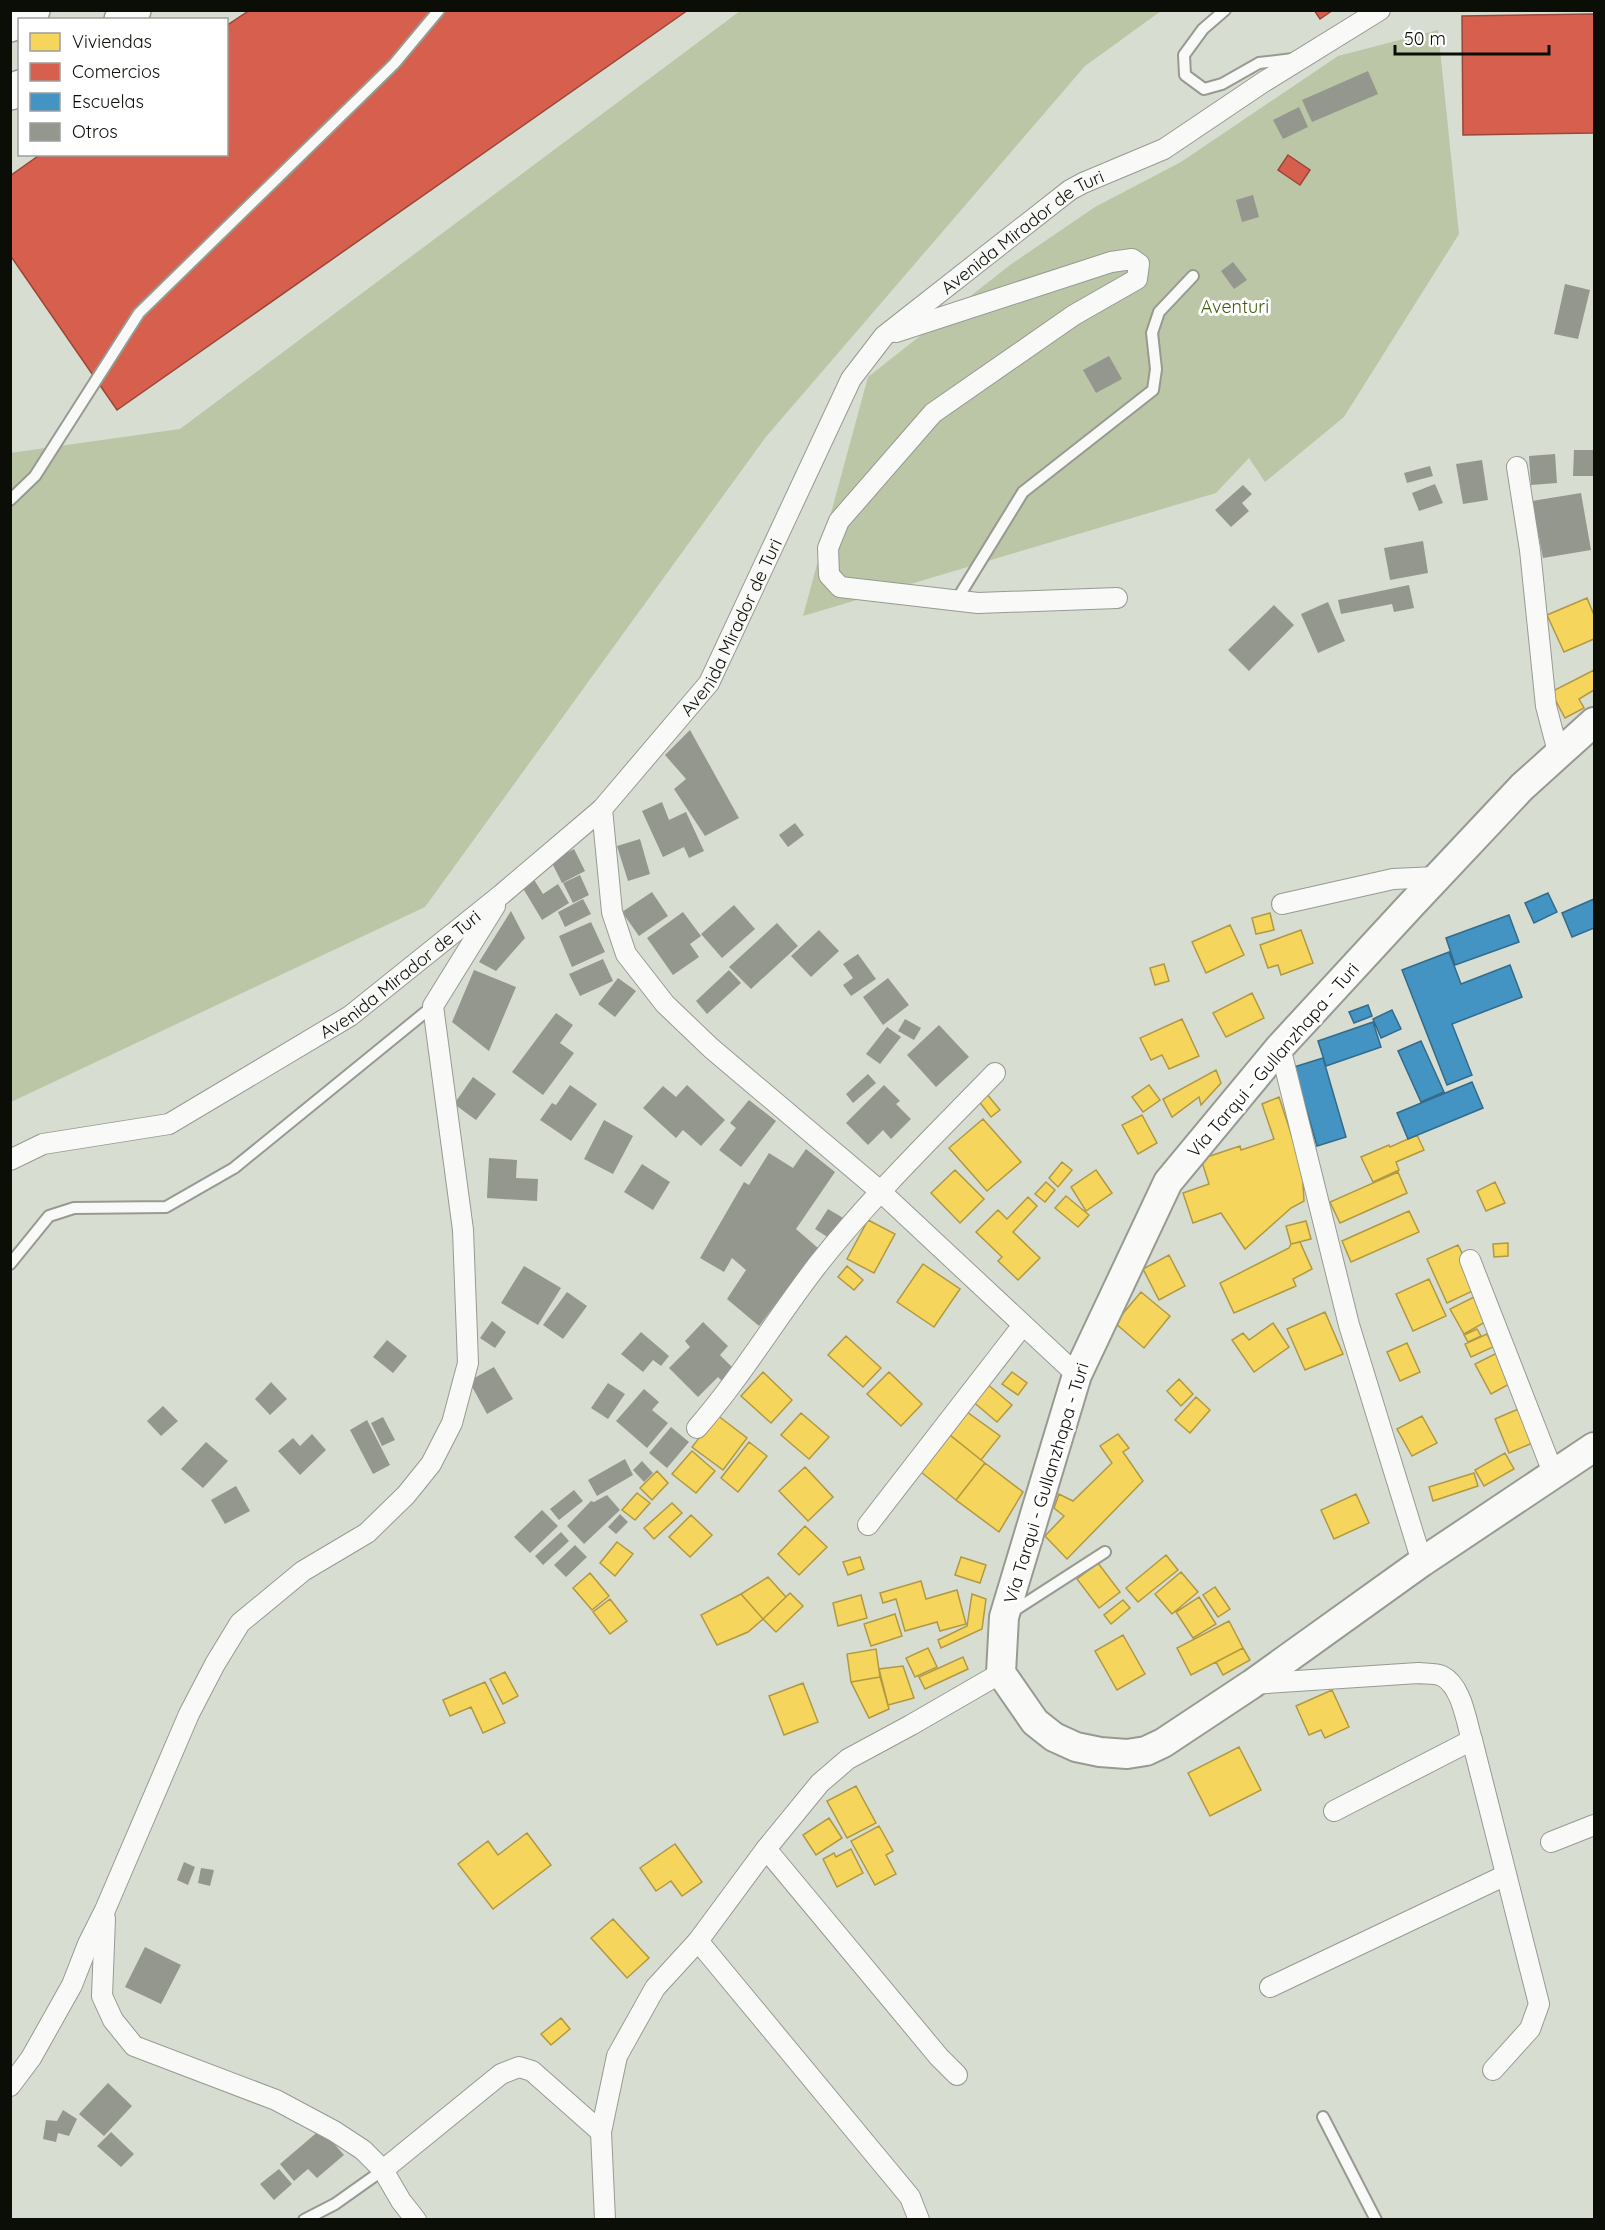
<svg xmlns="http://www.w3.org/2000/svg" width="1605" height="2230" font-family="Quicksand,sans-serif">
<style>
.green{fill:#bac6a5}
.homes{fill:#f6d55c;stroke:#b09942;stroke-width:1.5}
.shops{fill:#d6604d;stroke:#994738;stroke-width:1.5}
.schools{fill:#4393c3;stroke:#326b8b;stroke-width:1.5}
.building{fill:#93978d}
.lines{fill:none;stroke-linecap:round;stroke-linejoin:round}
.lane-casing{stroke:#979a91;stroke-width:14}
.street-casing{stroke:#979a91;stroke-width:22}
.secondary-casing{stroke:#979a91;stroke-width:32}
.highway-casing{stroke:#979a91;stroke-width:36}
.lane{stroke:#f9faf8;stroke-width:10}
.street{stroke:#f9faf8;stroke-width:20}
.secondary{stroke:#f9faf8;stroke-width:28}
.highway{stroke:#f9faf8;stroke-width:33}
.labels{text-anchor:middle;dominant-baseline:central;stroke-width:6;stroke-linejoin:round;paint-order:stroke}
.street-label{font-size:18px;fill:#0b0e07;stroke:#fff}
.park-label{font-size:18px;fill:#455a12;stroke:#fff}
</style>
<rect width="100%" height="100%" fill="#d8ddd1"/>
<!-- green -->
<path class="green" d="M740,11H1161L1085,66L765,438L425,907L11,1102L10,453L180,429Z
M1438,30L1459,234L1344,417L1265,482L1249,458L1216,493L803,616L868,377L1010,265L1095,207L1181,162L1338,56Z"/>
<!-- homes -->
<path class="homes" d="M1587,598L1594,615V639L1564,652L1547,615Z
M1594,670V690L1579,699L1584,708L1565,718L1551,692Z
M1270,913L1274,930L1256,934L1252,918Z
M1230,925L1244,955L1206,973L1192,942Z
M1301,930L1313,963L1281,975L1278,965L1268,968L1260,945Z
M1164,964L1169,981L1155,985L1150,968Z
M1252,993L1264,1018L1226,1037L1213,1013Z
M1182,1019L1199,1056L1169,1069L1162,1055L1151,1060L1140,1038Z
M1216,1070L1221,1083L1201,1105L1199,1097L1172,1117L1163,1099Z
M1149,1085L1160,1100L1143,1112L1132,1097Z
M986,1093L1000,1110L991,1117L978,1100Z
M1279,1097L1302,1167L1304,1201L1291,1208L1245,1249L1221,1213L1193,1223L1183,1193L1209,1184L1201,1159L1240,1146L1241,1150L1274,1139L1262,1104Z
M1142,1115L1157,1143L1138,1154L1122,1125Z
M983,1119L1021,1162L987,1191L949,1148Z
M1417,1135L1424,1150L1396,1162L1399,1170L1373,1182L1361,1157L1389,1145L1390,1147Z
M1062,1162L1072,1170L1058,1187L1049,1178Z
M955,1170L984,1199L960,1223L931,1193Z
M1096,1170L1112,1193L1086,1211L1071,1187Z
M1398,1172L1407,1193L1340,1223L1330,1202Z
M1046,1182L1055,1190L1045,1202L1035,1194Z
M1495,1182L1505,1203L1486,1211L1477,1191Z
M1066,1196L1089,1215L1078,1227L1055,1208Z
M1028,1197L1037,1206L1013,1232L1040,1258L1018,1280L998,1261L1002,1257L976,1232L998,1210L1007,1219Z
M1409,1211L1419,1232L1351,1262L1342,1241Z
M868,1220L895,1234L874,1273L847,1259Z
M1306,1221L1311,1239L1291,1244L1286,1226Z
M1300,1242L1312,1269L1293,1279L1296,1286L1234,1313L1220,1283L1289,1248L1291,1244Z
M1508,1243V1256L1494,1257L1493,1244Z
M1458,1245L1479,1288L1447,1303L1427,1259Z
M1169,1255L1185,1286L1159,1300L1143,1269Z
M923,1264L960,1289L934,1327L897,1302Z
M847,1266L863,1280L854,1290L838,1277Z
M1429,1279L1446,1316L1413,1331L1396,1294Z
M1141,1292L1170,1316L1144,1348L1115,1323Z
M1474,1297L1487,1321L1464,1334L1450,1309Z
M1325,1312L1343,1354L1305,1370L1287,1329Z
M1273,1323L1289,1347L1254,1372L1232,1340L1243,1333L1249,1340Z
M1477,1329L1481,1336L1468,1342L1464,1335Z
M1487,1334L1493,1347L1471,1357L1465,1344Z
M846,1336L881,1368L863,1387L828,1355Z
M1407,1343L1420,1372L1400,1381L1387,1352Z
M1497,1353L1513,1382L1491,1394L1475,1364Z
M763,1372L792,1400L771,1423L741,1396Z
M889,1372L922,1404L901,1426L867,1394Z
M1012,1372L1027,1383L1018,1395L1002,1384Z
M1179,1379L1193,1394L1181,1406L1167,1391Z
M986,1383L1012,1405L997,1422L971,1400Z
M1196,1397L1210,1410L1190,1433L1175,1420Z
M1523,1407L1537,1441L1509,1453L1495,1419Z
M967,1412L1000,1436L981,1460L950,1435Z
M801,1413L829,1437L809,1459L781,1435Z
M717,1415L747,1438L723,1470L692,1447Z
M1422,1416L1437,1443L1412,1456L1397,1429Z
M1118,1434L1129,1448L1123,1452L1143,1481L1067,1559L1045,1536L1064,1516L1054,1508L1059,1494L1073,1501L1112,1463L1100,1446Z
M950,1435L985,1463L956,1500L921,1472Z
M749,1442L767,1456L738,1492L721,1478Z
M692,1451L715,1471L696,1493L672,1474Z
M1505,1453L1514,1469L1484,1486L1475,1470Z
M985,1463L1023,1492L999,1532L956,1500Z
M805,1467L833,1497L808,1521L779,1491Z
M657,1471L668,1483L652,1500L640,1488Z
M1474,1473L1478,1486L1433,1501L1429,1487Z
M637,1493L650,1503L635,1520L622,1510Z
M1356,1494L1369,1523L1334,1539L1321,1510Z
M672,1503L682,1513L654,1539L644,1528Z
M691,1515L712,1535L690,1557L669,1537Z
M805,1526L827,1547L799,1575L778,1554Z
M617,1542L633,1554L615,1576L600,1563Z
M1166,1555L1178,1570L1138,1602L1126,1588Z
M860,1557L864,1569L848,1575L843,1562Z
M961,1557L986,1565L980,1583L955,1575Z
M1098,1563L1120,1592L1099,1608L1077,1579Z
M1181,1572L1198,1592L1172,1614L1155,1594Z
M590,1573L609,1596L592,1610L573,1588Z
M768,1577L786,1597L763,1619L741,1594Z
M921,1581L926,1599L957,1590L966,1624L940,1631L937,1622L905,1631L896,1599L883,1603L880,1593Z
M1215,1587L1230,1609L1218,1617L1203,1595Z
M790,1593L803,1606L776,1632L763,1619Z
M741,1594L763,1619L748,1632L717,1645L701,1615Z
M972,1594L986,1599L982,1629L941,1648L938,1640L967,1626Z
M861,1595L867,1618L838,1626L833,1603Z
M1199,1597L1216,1624L1193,1638L1176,1612Z
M610,1599L627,1621L610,1634L593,1612Z
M1123,1600L1130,1608L1111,1624L1104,1615Z
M895,1614L902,1636L871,1646L864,1624Z
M1229,1621L1243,1648L1191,1675L1177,1648Z
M1123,1635L1145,1674L1117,1690L1095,1651Z
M928,1648L937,1667L915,1677L906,1658Z
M1243,1648L1250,1660L1223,1675L1216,1662Z
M876,1649L880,1677L851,1682L847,1654Z
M963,1657L968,1669L925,1689L919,1677Z
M903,1666L914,1698L888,1705L879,1669Z
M505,1672L518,1696L503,1704L490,1679Z
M880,1677L889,1709L869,1718L851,1682Z
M485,1682L505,1723L483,1733L471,1707L450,1716L443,1700Z
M803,1683L818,1722L784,1735L769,1696Z
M1332,1690L1349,1727L1325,1738L1321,1730L1309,1735L1296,1706Z
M1239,1747L1261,1790L1210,1816L1188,1773Z
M856,1786L876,1823L847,1838L827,1801Z
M829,1818L842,1838L816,1855L803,1835Z
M879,1826L893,1851L886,1855L896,1874L875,1885L851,1841Z
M527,1833L551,1865L493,1909L458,1864L488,1841L498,1855Z
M675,1844L702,1882L682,1896L671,1881L656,1891L640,1868Z
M851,1849L863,1873L837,1887L823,1859L834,1853L836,1857Z
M613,1919L649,1958L627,1978L591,1938Z
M561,2018L570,2029L551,2045L541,2034Z"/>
<!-- shops -->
<path class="shops" d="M250,10H688L117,410L10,255V176L41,154H226V26Z
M1314,10H1333L1320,19Z
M1594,14V133L1463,135L1462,16Z
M1288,155L1310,170L1300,185L1278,170Z"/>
<!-- schools -->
<path class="schools" d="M1548,893L1557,912L1534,923L1525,903Z
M1594,899V928L1572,937L1562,913Z
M1509,915L1519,942L1455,965L1446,938Z
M1449,952L1461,984L1510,965L1522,997L1452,1024L1472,1075L1447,1085L1402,970Z
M1368,1005L1372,1016L1354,1023L1349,1012Z
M1392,1010L1401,1029L1381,1038L1373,1019Z
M1373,1022L1381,1047L1326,1066L1318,1041Z
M1421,1041L1444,1092L1421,1102L1398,1051Z
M1323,1058L1346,1137L1317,1146L1294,1067Z
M1472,1082L1483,1108L1408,1139L1397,1113Z"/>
<!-- building -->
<path class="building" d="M1368,71L1378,94L1312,122L1302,100Z
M1299,107L1308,127L1283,139L1273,120Z
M1253,195L1259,217L1242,222L1236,200Z
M1233,262L1247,280L1234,289L1221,271Z
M1565,284L1590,290L1578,339L1554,334Z
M1109,356L1122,379L1096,393L1083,370Z
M1574,450H1594V476H1573Z
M1555,454L1557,483L1531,485L1529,456Z
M1482,460L1488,500L1463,504L1456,464Z
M1430,466L1433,476L1407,483L1404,473Z
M1435,484L1443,503L1419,511L1412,493Z
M1243,485L1252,494L1242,503L1249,511L1231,527L1215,510Z
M1581,493L1591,550L1543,558L1532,501Z
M1423,541L1428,573L1390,580L1384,548Z
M1409,585L1414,608L1394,612L1392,604L1341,614L1338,600Z
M1328,602L1345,641L1318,653L1301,614Z
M1274,605L1294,625L1249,671L1228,650Z
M690,730L739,818L705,836L674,789L686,779L665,755Z
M662,802L669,820L686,812L704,851L689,858L684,847L663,857L642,811Z
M795,823L804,835L788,847L779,835Z
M640,839L650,874L628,881L617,846Z
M574,849L585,871L562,883L551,861Z
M580,875L589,895L573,903L563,883Z
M533,878L543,894L558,884L569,903L542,920L521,885Z
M652,892L668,916L639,936L622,912Z
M583,899L591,914L565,927L558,912Z
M734,905L755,929L722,958L701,934Z
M511,911L525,938L496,971L479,962Z
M683,912L701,936L690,944L699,957L673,975L647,938Z
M591,922L605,952L572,967L559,936Z
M777,923L798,946L751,989L729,967Z
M819,930L839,951L811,977L791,956Z
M858,954L876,979L851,996L843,985L853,978L843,964Z
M603,959L613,981L580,996L569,974Z
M474,970L516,987L489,1051L452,1022Z
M729,970L741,983L707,1014L696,1001Z
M618,978L636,991L615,1017L598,1004Z
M888,978L909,1005L883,1025L863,997Z
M556,1013L573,1025L560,1043L574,1053L543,1095L512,1072Z
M905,1019L921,1028L914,1040L898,1031Z
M939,1025L969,1057L936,1087L907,1055Z
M887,1027L901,1037L880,1064L866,1054Z
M868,1074L876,1083L853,1103L846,1094Z
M473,1077L496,1094L476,1120L454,1104Z
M570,1085L597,1104L571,1141L540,1120L552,1103L556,1105Z
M687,1085L725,1120L701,1146L683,1130L676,1138L643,1108L663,1086L676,1097Z
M884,1085L900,1101L896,1104L911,1119L891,1139L883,1130L868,1145L846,1123Z
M749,1100L776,1121L741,1167L719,1150L736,1128L730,1123Z
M604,1120L633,1136L613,1174L584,1159Z
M806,1149L835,1172L796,1229L818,1248L759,1326L727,1299L746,1270L732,1258L724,1272L700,1258L744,1182L749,1185L769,1153L793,1168Z
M489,1158L517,1160L516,1178L538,1179L537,1201L487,1198Z
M642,1164L670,1182L653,1210L624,1192Z
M828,1209L845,1219L832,1240L815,1229Z
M524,1266L561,1288L538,1325L501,1303Z
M567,1292L587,1306L563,1339L543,1325Z
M492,1321L506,1332L495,1348L480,1338Z
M703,1322L728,1346L720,1355L735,1370L723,1382L718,1377L698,1397L669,1368L690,1347L685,1341Z
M641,1332L669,1356L661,1366L653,1360L643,1372L621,1354Z
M387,1340L407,1356L393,1373L373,1357Z
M494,1367L513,1399L487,1414L469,1381Z
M271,1382L287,1399L270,1415L255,1399Z
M608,1383L625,1394L608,1419L591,1408Z
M644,1389L659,1402L652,1410L668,1423L647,1448L616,1421Z
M163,1406L178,1421L161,1436L147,1421Z
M383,1417L395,1440L382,1446L371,1423Z
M367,1420L390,1465L373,1474L350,1430Z
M671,1427L689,1442L667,1468L649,1453Z
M312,1434L326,1450L300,1475L278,1451L293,1438L300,1446Z
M206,1442L228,1461L203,1488L181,1469Z
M625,1459L633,1475L597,1496L588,1480Z
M642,1461L653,1473L644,1482L633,1470Z
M236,1486L250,1511L225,1524L211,1500Z
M574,1490L583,1501L559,1520L550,1509Z
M607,1495L620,1510L584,1544L567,1526L591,1501L594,1502Z
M542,1510L558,1526L530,1553L514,1537Z
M620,1514L628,1522L616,1534L608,1527Z
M561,1532L569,1541L543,1565L535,1556Z
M575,1545L587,1557L566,1577L554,1565Z
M184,1862L195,1867L188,1885L177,1880Z
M201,1868L214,1870L210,1886L198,1883Z
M145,1947L181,1965L161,2004L125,1987Z
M108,2083L132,2106L104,2136L79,2114Z
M63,2110L77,2119L69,2136L58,2133L56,2142L43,2139L46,2120L57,2121Z
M321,2129L344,2155L317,2178L308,2169L294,2181L280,2164Z
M111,2132L134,2154L121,2167L97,2146Z
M279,2169L292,2184L274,2200L260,2184Z"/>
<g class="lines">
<defs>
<path id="lane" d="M1225,10L1203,29L1184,55L1185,75L1204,89L1222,84L1259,63L1293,59
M10,500L35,476L139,313L394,64L439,10
M956,601L1023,492L1153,390L1156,369L1152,333L1159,312L1193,276
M10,1264L49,1216L74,1208L166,1207L234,1168L433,1006
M1012,1612L1105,1552
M1323,2117L1376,2220
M304,2220L335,2204L383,2170"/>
<g id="street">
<path d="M896,332L1111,262L1132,259L1139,264L1137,279L1074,315L933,413L839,521L828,548L829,575L840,587L978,603L1117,598"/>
<path d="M1517,467L1530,550L1546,706L1558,752"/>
<path d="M602,809L612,912L626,954L665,1004L711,1048L880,1191L1077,1375"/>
<path d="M1282,904L1393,879L1437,877"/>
<path d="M1280,1047L1349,1325L1422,1562"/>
<path id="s1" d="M10,1160L43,1144L169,1124L350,1016L502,894L602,809L709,683L851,379L884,336L1070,190L1083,183L1164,149L1262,83L1380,10"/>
<path d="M1470,1260L1554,1475"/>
<path d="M697,1428C742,1376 777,1317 819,1263C873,1195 935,1135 995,1073"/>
<path d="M868,1525L1023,1325"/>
<path d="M1252,1684L1418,1673C1425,1674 1435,1673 1442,1676C1462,1686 1466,1721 1472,1740L1539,2004L1530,2029L1493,2070"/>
<path d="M1334,1811L1472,1740"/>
<path d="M1551,1842L1594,1825"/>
<path d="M766,1849L939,2057L957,2075"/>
<path d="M105,1918L102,1996L113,2020L134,2046L276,2100L334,2131L363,2150L383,2170L401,2201L416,2220"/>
<path d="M698,1941L910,2197L919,2220"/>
<path d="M1270,1987L1506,1875"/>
<path d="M10,2086L31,2058L72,1985L88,1944L105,1910L189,1714L215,1664L240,1623L303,1571L367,1533L406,1495L431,1464L452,1423L468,1363L463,1230L433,1006L495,906"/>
<path d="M383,2170L501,2074L519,2067L532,2071L601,2132"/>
<path d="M605,2220L601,2132L617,2056L655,1988L698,1941L766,1849L820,1783L848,1759L911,1725L1001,1673"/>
</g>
<path id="secondary" d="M1594,722L1522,787L1411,905L1280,1047L1168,1182L1077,1375L1004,1617L1001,1673L1035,1722L1054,1737L1076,1747L1100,1752L1127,1754L1146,1751L1163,1743L1252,1684L1422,1562L1594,1447"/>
<path id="highway" d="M121,20L134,10
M10,25L33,10
M10,93L20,87"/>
</defs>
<!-- lane casing -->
<use href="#lane" class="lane-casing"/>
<!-- street casing -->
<use href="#street" class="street-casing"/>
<!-- secondary casing -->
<use href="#secondary" class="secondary-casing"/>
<!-- highway casing -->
<use href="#highway" class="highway-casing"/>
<!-- lane -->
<use href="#lane" class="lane"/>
<!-- street -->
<use href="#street" class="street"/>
<!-- secondary -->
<use href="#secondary" class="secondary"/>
<!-- highway -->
<use href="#highway" class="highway"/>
</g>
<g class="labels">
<!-- street labels -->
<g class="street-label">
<text stroke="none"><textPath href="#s1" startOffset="1430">Avenida Mirador de Turi</textPath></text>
<text stroke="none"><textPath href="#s1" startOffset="926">Avenida Mirador de Turi</textPath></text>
<text stroke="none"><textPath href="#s1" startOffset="440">Avenida Mirador de Turi</textPath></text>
<text transform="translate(1273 1060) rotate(-49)">Vía Tarqui - Gullanzhapa - Turi</text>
<text transform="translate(1046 1483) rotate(-73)">Vía Tarqui - Gullanzhapa - Turi</text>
</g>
<!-- park labels -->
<g class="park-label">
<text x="1235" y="306">Aventuri</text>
</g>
</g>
<!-- border -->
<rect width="1605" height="2230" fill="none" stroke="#0b0e07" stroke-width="24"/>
<!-- legend -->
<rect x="18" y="18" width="210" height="138" fill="#ffffff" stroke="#9d9f9c" stroke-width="1.5"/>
<rect x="30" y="33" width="30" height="18" fill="#f6d55c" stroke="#9d9f9c" stroke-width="1.5"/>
<text x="72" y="48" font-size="18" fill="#0b0e07">Viviendas</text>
<rect x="30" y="63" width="30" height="18" fill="#d6604d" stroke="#9d9f9c" stroke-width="1.5"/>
<text x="72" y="78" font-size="18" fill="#0b0e07">Comercios</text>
<rect x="30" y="93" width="30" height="18" fill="#4393c3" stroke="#9d9f9c" stroke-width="1.5"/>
<text x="72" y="108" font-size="18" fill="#0b0e07">Escuelas</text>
<rect x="30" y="123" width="30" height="18" fill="#93978d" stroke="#9d9f9c" stroke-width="1.5"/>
<text x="72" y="138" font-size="18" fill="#0b0e07">Otros</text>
<!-- scale -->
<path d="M1395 45v9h154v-9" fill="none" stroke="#0b0e07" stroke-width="3"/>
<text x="1404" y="45" font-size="18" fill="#0b0e07" stroke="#ffffff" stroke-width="4.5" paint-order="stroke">50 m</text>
</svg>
